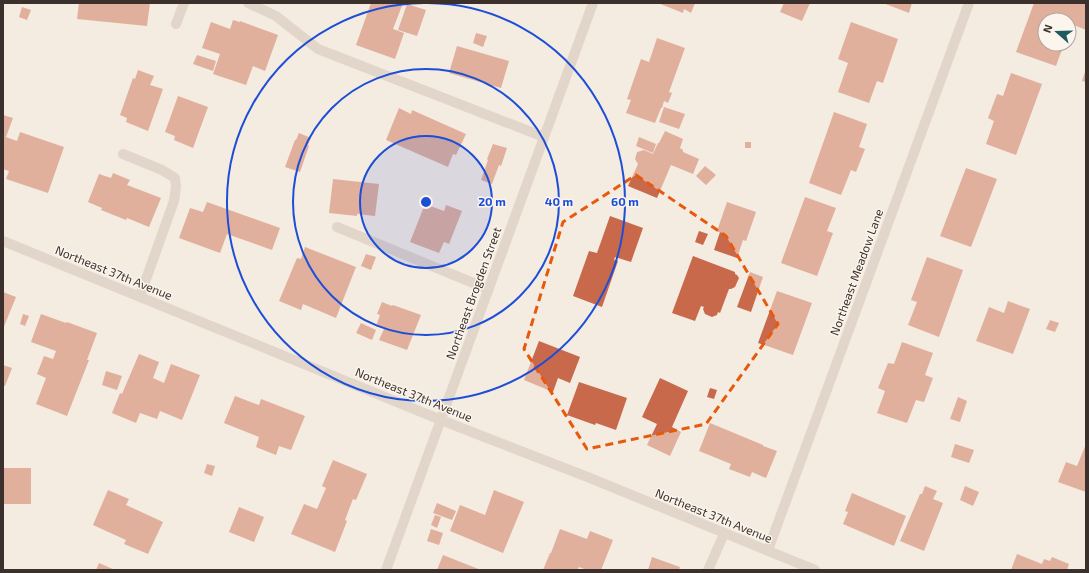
<svg xmlns="http://www.w3.org/2000/svg" width="1089" height="573" font-family="'Exo 2',sans-serif">
<style>
.building{fill:#c8694b}
.lines{fill:none;stroke-linecap:round;stroke-linejoin:round}
.minor{stroke:#cdbbac;stroke-width:10}
.marked{fill:none;stroke:#e8590c;stroke-width:3;stroke-dasharray:8 5;stroke-linejoin:round}
.ring{fill:none;stroke:#1d4ed8;stroke-width:2}
.labels{text-anchor:middle;dominant-baseline:central;stroke-width:3;stroke-linejoin:round;paint-order:stroke}
.street-label{font-size:12px;fill:#3b302b;stroke:#fbf5ee}
.centre{fill:#1d4ed8;stroke:#fbf5ee;stroke-width:2}
.ring-label{font-size:12px;text-anchor:middle;font-weight:bold;fill:#1d4ed8;stroke:#fbf5ee;stroke-width:3;stroke-linejoin:round;paint-order:stroke}
</style>
<rect width="100%" height="100%" fill="#f4ebe1"/>
<!-- building -->
<path class="building" d="M79,3H150L147,26L77,19Z
M371,3H403L393,29L404,33L395,59L356,45Z
M658,3H695L691,13L684,9L683,13Z
M784,3H810L802,21L780,12Z
M883,3H912L909,13Z
M1034,3H1086V30L1069,23V20H1045V44H1064L1056,66L1016,52Z
M407,4L426,10L417,36L398,30Z
M22,7L31,10L27,20L19,17Z
M233,20L240,22V21L278,35L265,71L253,66L246,85L213,74L220,54L202,48L211,22L230,29Z
M851,22L898,39L883,83L877,81L869,103L838,92L848,63L838,59Z
M476,33L487,36L483,47L473,43Z
M657,38L685,48L669,92L672,93L668,103L664,101L662,108H661L655,123L626,113L631,100L627,99L641,59L649,62Z
M457,46L509,61L501,88L449,73Z
M197,55L216,61L213,71L193,64Z
M1086,69V82L1082,81Z
M138,70L154,76L150,85L163,89L148,131L126,122L127,118L120,115L133,78L135,79Z
M1011,73L1042,84L1016,155L986,144L994,121L988,118L997,94L1003,96Z
M178,96L208,107L193,148L174,140L175,136L165,132Z
M664,107L685,114L679,129L659,122Z
M399,108L411,114L412,110L466,134L456,155L453,154L448,167L386,140Z
M834,112L867,124L859,147L865,149L856,172L851,170L841,195L809,183Z
M3,115L13,118L6,137L17,141L20,132L64,147L48,193L6,179L9,171L3,169Z
M665,131L683,139L680,148L683,150V152L699,159L693,174L671,165L657,198L628,186L638,164L635,159L637,152L644,150L653,154L658,143H659Z
M299,133L311,138L308,145L309,146L300,172L285,167L295,140H296Z
M639,137L656,144L653,153L636,146Z
M745,142H751V148H745Z
M493,144L507,148L501,166L499,165L492,184L481,180L488,160L487,159Z
M705,166L716,175L706,185L696,176Z
M966,168L997,179L971,247L940,236Z
M113,173L130,180L127,185L161,198L149,227L127,218L126,220L101,210L102,208L88,202L99,174L111,178Z
M333,179L379,184L375,216L357,214V216L329,213Z
M805,197L836,208L827,231L833,233L817,276L781,263Z
M207,202L280,228L272,250L227,234L220,253L179,238L190,208L203,212Z
M727,202L756,212L746,241L743,240L737,258L714,250L720,232L717,231Z
M425,204L444,211L446,205L462,211L449,244L444,242L439,253L410,242Z
M610,216L643,228L631,262L615,257L614,260L618,261L602,307L573,296L589,251L597,253Z
M699,231L708,234L703,245L695,242Z
M305,247L356,267L336,318L303,304L301,310L279,301L297,258L301,259Z
M366,254L376,257L371,270L361,266Z
M693,256L735,272V274L737,275L739,278L735,287L731,289H729L720,313L718,312L717,315L712,317L705,314L703,309L704,307L701,306L695,321L672,313Z
M927,257L963,270L939,337L908,325L917,302L911,300Z
M750,272L763,277L751,312L737,307Z
M777,291L812,303L793,355L758,343Z
M3,292L16,297L3,329Z
M1008,301L1030,309L1013,354L976,341L989,307L1004,313Z
M382,302L392,306L393,305L421,315L407,350L379,340L384,329L376,326L380,315L377,314Z
M23,314L29,316L25,326L20,324Z
M41,314L66,323L67,322L97,333L87,360H89L67,416L36,404L46,378L37,374L44,356L53,359L56,351L31,342Z
M1050,320L1059,323L1055,332L1046,329Z
M361,323L376,330L372,340L356,333Z
M539,341L580,357L570,383L558,378L553,392L524,380Z
M902,342L933,353L925,375L933,378L924,402L916,400L907,423L877,413L885,391L878,388L888,363L894,364Z
M139,354L159,362L153,378L164,383L171,364L200,375L182,420L160,411L157,419L140,413L136,423L112,413L120,393L122,394Z
M3,365L12,368L5,386H3Z
M106,371L122,376L117,390L102,385Z
M660,378L688,391L672,427L681,432L670,456L647,445L657,424L642,417Z
M579,382L627,398L616,430L596,423L595,425L567,415Z
M710,388L717,390L714,399L707,397Z
M235,396L259,405L261,399L305,416L291,450L279,446L276,455L256,447L259,437L224,423Z
M958,397L967,401L960,422L950,419Z
M710,423L763,445V446L777,451L766,478L752,472L750,477L729,469L731,464L699,451Z
M955,444L974,450L969,463L951,457Z
M1086,444V492L1058,482L1066,462L1077,466Z
M333,460L367,474L356,500L353,499L345,520L347,521L335,552L291,534L304,504L317,509L326,488L322,486Z
M207,464L215,466L212,476L204,473Z
M3,468H31V504H3Z
M925,486L937,491L933,499L943,503L924,551L900,541L920,494H922Z
M965,486L979,492L973,506L960,500Z
M108,490L129,499L126,505L163,522L148,554L124,544L126,540L93,525Z
M494,490L524,502L503,553L450,531L460,505L485,515Z
M852,493L906,516L894,546L843,524L848,512L845,511Z
M437,503L456,511L452,520L433,513Z
M239,507L264,517L254,542L229,532Z
M435,515L441,517L437,528L431,525Z
M431,529L443,533L439,545L427,541Z
M560,529L587,539L590,531L613,540L601,570H587L579,567L577,570H543L550,553H551Z
M1017,554L1042,564L1044,559L1050,561L1052,557L1069,564L1067,570H1011Z
M443,555L481,570H437Z
M652,557L680,567L679,570H648Z
M99,563L115,570H96Z"/>
<g class="lines">
<!-- minor -->
<path class="minor" d="M248,3L276,16L318,49L544,137
M176,24L184,3
M123,154L162,170L175,178L176,187L174,201L140,296
M337,227L488,289
M3,241L441,420L590,478L815,570
M768,550L969,3
M386,570L593,3
M708,570L724,534"/>
</g>
<!-- marked area -->
<path d="M0 0H1089V573H0ZM636,175L726,236L778,324L706,424L587,449L524,349L563,222Z" fill="#f4ebe1" fill-opacity=".55" fill-rule="evenodd"/>
<path class="marked" d="M636,175L726,236L778,324L706,424L587,449L524,349L563,222Z"/>
<!-- distance rings -->
<circle cx="426" cy="202" r="66" fill="#1d4ed8" fill-opacity=".12"/>
<g class="ring">
<circle cx="426" cy="202" r="66"/>
<circle cx="426" cy="202" r="133"/>
<path d="M428 3A199 199 0 1 1 424 3"/>
</g>
<g class="labels">
<!-- street labels -->
<g class="street-label">
<text transform="translate(114 272) rotate(22)">Northeast 37th Avenue</text>
<text transform="translate(856 272) rotate(-70)">Northeast Meadow Lane</text>
<text transform="translate(473 293) rotate(-70)">Northeast Brogden Street</text>
<text transform="translate(414 394) rotate(22)">Northeast 37th Avenue</text>
<text transform="translate(714 515) rotate(22)">Northeast 37th Avenue</text>
</g>
</g>
<circle cx="426" cy="202" r="6" class="centre"/>
<g class="ring-label">
<text x="492" y="206">20 m</text>
<text x="559" y="206">40 m</text>
<text x="625" y="206">60 m</text>
</g>
<!-- border -->
<rect width="1089" height="573" fill="none" stroke="#3b302b" stroke-width="8"/>
<!-- north arrow -->
<g transform="translate(1057 32) rotate(290)"><circle r="19" fill="#fbf5ee" stroke="#aea6a0"/>
<path d="M0-3L7 15L0 10L-7 15Z" fill="#1f5a5e"/>
<text y="-6" font-size="11" font-weight="bold" text-anchor="middle" fill="#3b302b">N</text>
</g>
</svg>
